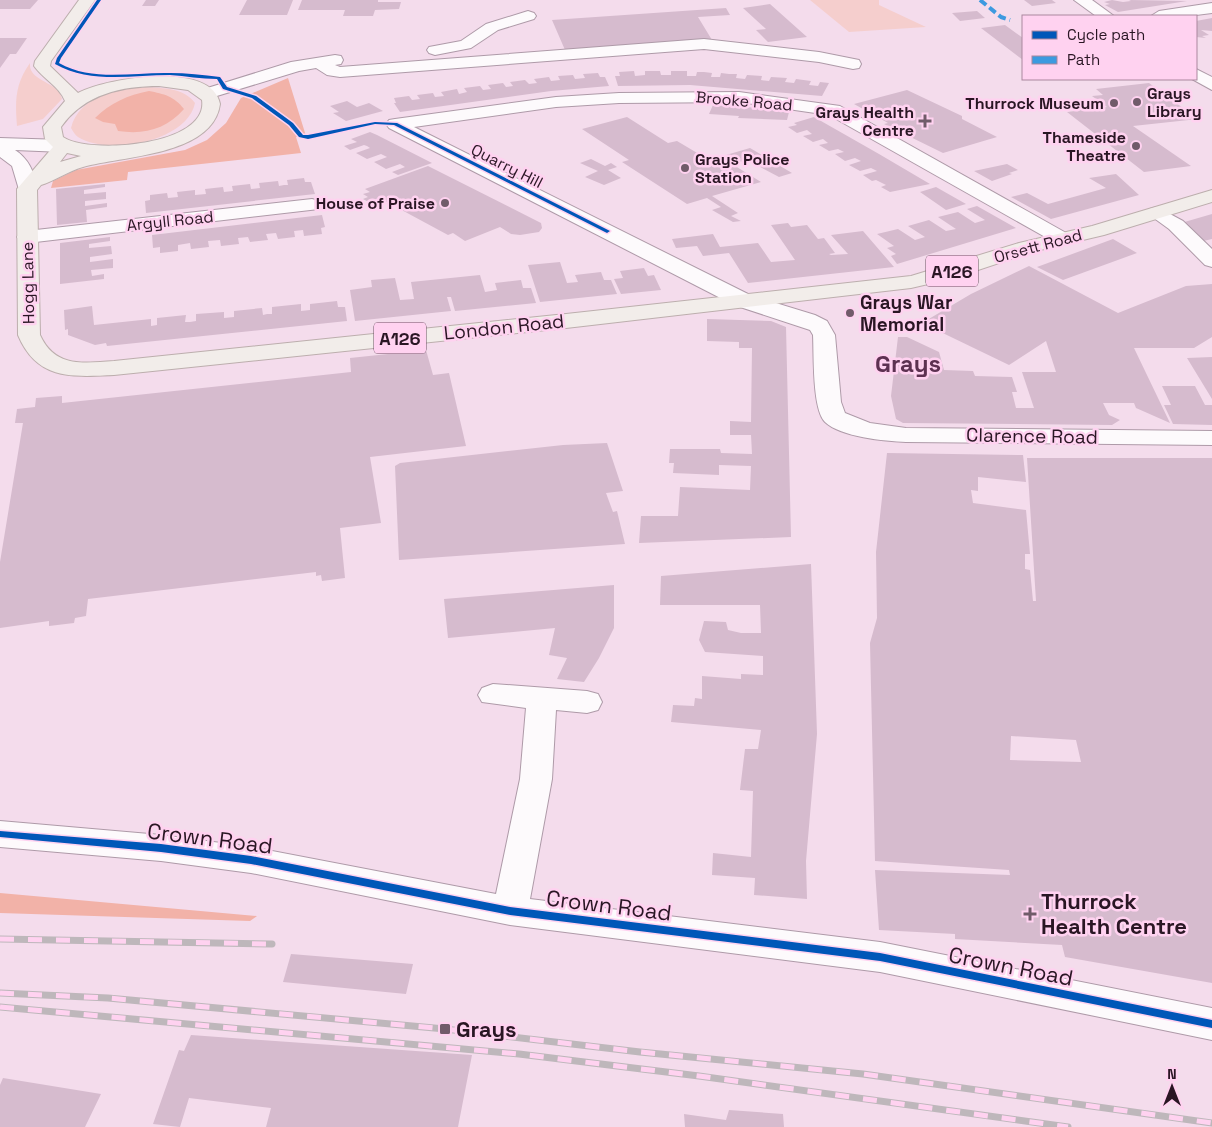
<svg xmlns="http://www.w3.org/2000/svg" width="1212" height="1127" font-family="'Space Grotesk',sans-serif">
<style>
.green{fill:#f5cecd}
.forest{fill:#f2b2a8}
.building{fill:#d6bbce;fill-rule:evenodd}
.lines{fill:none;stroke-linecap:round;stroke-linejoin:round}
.street-casing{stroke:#ae9aa8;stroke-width:2}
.secondary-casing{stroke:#ae9aa8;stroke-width:2}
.primary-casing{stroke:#bcaead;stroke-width:2}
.street{fill:#fdfafc;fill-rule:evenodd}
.secondary{fill:#fdfafc;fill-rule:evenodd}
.primary{fill:#f2edea;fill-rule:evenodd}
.rail-casing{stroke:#beb7bb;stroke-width:7}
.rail{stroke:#ffd2f0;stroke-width:5;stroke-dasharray:14;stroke-linecap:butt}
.quiet{stroke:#3d9ae0;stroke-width:4;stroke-dasharray:8 4;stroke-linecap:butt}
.cycleway-casing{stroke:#ffd2f0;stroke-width:3}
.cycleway{fill:#0057b8;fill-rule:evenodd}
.poi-dot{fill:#715b6a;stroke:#ffd2f0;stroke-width:2}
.labels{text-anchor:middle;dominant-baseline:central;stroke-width:5;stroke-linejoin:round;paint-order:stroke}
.far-poi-label{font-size:16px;font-weight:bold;fill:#2a1624;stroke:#ffd2f0;text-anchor:end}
.far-street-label{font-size:16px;fill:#2a1624;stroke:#ffd2f0}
.shield{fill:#ffd2f0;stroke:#6a4e61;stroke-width:1}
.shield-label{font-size:18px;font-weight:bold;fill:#2a1624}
.poi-label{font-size:19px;font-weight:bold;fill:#2a1624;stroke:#ffd2f0;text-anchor:start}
.street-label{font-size:19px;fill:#2a1624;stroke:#ffd2f0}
.near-street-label{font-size:22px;fill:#2a1624;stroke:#ffd2f0}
.near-poi-label{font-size:22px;font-weight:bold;fill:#2a1624;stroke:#ffd2f0;text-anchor:start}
.district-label{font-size:24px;font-weight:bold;fill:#5d3151;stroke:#ffd2f0}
</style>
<rect width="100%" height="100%" fill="#f4dcec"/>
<!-- green -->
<path class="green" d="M810,0H879V5L926,27L849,32Z
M30,63C28,82 59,81 62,99L43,119L17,126C15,101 15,84 30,63Z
M146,87C163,88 184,88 195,103C187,142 108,156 78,137C75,135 73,131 71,128C79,96 117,89 146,87Z"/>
<!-- forest -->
<path class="forest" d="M288,78L306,136L296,137L301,153L128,172L127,180L51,188L53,181L76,170L185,150L207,140L226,123L241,98Z
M149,91C164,94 174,96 184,109C166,129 145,135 118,131L115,124L103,122L95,118C110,103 128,95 149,91Z
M0,893L257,916L250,921L0,913Z"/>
<!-- building -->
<path class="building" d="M0,0H38L30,9H0Z
M146,0H159L155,6H142Z
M247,0H293L287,15H239Z
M302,0H378V2H401L399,9L375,10L373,16H343L345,10H298Z
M1024,0H1052L1056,3L1032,6Z
M1112,0L1123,2L1131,1L1129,0L1187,1L1118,12L1105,5L1110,4L1104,2Z
M770,4L807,37L768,42L756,30L766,29L743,8Z
M726,8L730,15L698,17L712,40L565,50L552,20Z
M977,11L985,18L960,21L952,13Z
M1212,18V31L1201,30L1209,35L1202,36L1206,38L1196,37V21Z
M1005,25L1023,38V60L981,28Z
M0,38H27L16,54H10L0,68Z
M634,71L635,76L645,75V71H660L661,75H671V71H687V76H696L697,72H704L712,73L711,77H720L721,73L729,74H737L736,78L745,79L747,75L762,76L761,80L769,81L771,77L787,78L785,82L794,83L796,79L811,81L809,85L818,86L820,82L829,83L822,96L690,85L618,86L615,76H620L619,72Z
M598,73L600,77H605L609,86L551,91L400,112L394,103H396L394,98L409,96L412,100L420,99L417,95L433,93L435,97L444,96L441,92L457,89L459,94L467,92L464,88L480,86L483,90L491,89L488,85L503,83L506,87L513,86L510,82L525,80L529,84L537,83L534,79L549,77L551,81L560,80L558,76L573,75L575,79L585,78L583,74Z
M1149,83L1198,119L1133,126L1191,166L1144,172L1067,112L1107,107L1092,96L1103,95L1096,89Z
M907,90L962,116V119L997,137L943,153L884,124L888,123L854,104Z
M347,101L357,107L369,103L383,111L346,121L333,113L339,112L330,106Z
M713,105L778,109L789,112L787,120L738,118L739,116L709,114Z
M627,117L668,143L677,141L709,160L750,148L792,173L779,177L747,160L732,164L761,182L712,196L738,213L731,216L741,221L733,222L712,210L721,207L707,198L687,204L622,162L629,160L582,129Z
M814,117L879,154L930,184L890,192L881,187L886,185L876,180L872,181L863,175L877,171L871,168L860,171L849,165L861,161L855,158L845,161L835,154L844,152L838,149L829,151L819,145L828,143L823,139L813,142L803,136L812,134L807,130L797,133L788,127L797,125L794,123Z
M370,132L377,135L432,163L398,175L392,172L405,167L400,164L386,169L374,162L387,157L381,154L367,159L356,153L370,148L367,146L364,145L350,150L344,146L357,142L351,139Z
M591,159L605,166L611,163L617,167L608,170L621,178L604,185L585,177L598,171L580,163Z
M1007,164L1018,170L1009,173L1012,174L992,181L974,171Z
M428,166L541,223L542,228L539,232L520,235L511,234L500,227L465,241L453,233L448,235L385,201L374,205L363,199L368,197L363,194L370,192L365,189Z
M1116,174L1139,195L1051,219L1011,197L1027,193L1048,204L1106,188L1089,178Z
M304,178L305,182H311L315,194L146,213L145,201L150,200V195L167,193L168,198L178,197L177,192L195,190V195L206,194L205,189L223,187L224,192L233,191L232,186L250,184L251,189L260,188L259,183L278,181L279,186L284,185H288L287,180Z
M105,184V187L84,190V194L106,192V199L85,201V206L107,203V207L86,210L87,222L57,225L56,189Z
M936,187L966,204L946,210L920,192Z
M977,206L1016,228L897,264L891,256L896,254L887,248L894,246L877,234L898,229L915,240L925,237L908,226L929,220L946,231L956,229L938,217L958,212L975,223L985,220L967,209Z
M1212,214V239L1199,242L1181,223Z
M322,215L325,227L321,228L322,234L304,236L303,230L294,231L295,237L278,239L276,233L266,234L268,240L250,242L248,237L238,238L239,244L221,246L220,240L208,241L209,247L191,249L190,243L178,245V251L160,253V247L153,248L152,235Z
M788,223L791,227L807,225L818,239L824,238L835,253L829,254L831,255L848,254L831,235L863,231L894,267L748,283L729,253L703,256L697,246L676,248L672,239L713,234L720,247L758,243L771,262L795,260L771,225Z
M110,237V241L89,244V248L111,246L112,254L90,257V262L113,259V268L91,270L92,276L104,274V279L60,284V243Z
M1113,239L1137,253L1063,280L1037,267Z
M560,262L567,283L578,282L575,275L601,272L604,280H611L617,294L540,302L528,265Z
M1029,266L1118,313L1186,286L1212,284V337L1194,348H1134L1170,423L1136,408L1134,403H1103L1109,415L1120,420L1112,425L903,423L896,419L891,396L898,337H907L939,352L944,370L973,371L975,376L1012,377L1017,392H1012L1016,408H1034L1022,372H1056L1046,341L1009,365L922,323L971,294Z
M644,268L648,276L654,275L661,290L621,294L614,279L623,278L620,271Z
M480,275L485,292L497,290L495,283L521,280L523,288H531L536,303L455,311L451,297H447L451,311L355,321L350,290L372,287L371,280L395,278L400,300L414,299L411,282Z
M337,301L338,307H345L347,321L107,346L106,343L95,345L68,335V329L65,330L64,310L92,306L94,325L151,319V326L157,325V318L186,315L185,322H190L196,321V314L224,312V318L234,317V311L262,308L263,315L267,314H272V307L301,304V311L310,310V304Z
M707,319L771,321L786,327L791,537L639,543L641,516H678L680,487L750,490L751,466L719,465V475L673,473L674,463H669L670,449H720L721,453L752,454L751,435H730V421L751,422L752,348H739V342L707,341Z
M426,350L433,375L449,373L466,446L370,457L381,523L340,528L345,578L322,581L321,575L316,576V572L88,599L86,616L75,618L74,623L49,626V621L0,628V562L23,423H15L17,409L35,407L36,398L62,396V403L351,372L350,358Z
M1212,357V399L1187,358Z
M1162,386H1195L1205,405H1212V425L1173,424L1164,405H1171Z
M607,443L623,491L606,493L613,512L617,511L625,544L399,560L395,466L400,463L563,445Z
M887,453L1023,455L1026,482L978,477V491L971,490L973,503L1026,510L1030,554H1025V569L1030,570L1033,601H1036L1027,458H1212V983L1065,957L1062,945L955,939V934L879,930L875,870L1010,875L1009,870L875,861L870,643L877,618L876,552ZM1011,736L1076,740L1081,762L1010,760Z
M811,564L817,734L806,861L807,899L754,895L755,878L712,875L713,853L751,857L753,791L740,790L745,749H758L761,730L671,722L673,705L694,706L695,698L702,699V676L741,679V674L763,675V656L705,652L699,640L704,621L726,622L728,630L741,633H761L760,605H660L661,576Z
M614,585V628L599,658L584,682L557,679L567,658L549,655L555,628L448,638L444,599Z
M291,954L413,964L406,994L283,982Z
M191,1035L472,1055L458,1127H266L271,1108L189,1098L180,1127L153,1124L179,1050L184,1051Z
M3,1078L101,1094L85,1127H0V1085Z
M729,1110L783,1114L784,1127H685L684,1114L726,1120Z"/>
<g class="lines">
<defs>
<path id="street" d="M1074,0H1092L1114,16H1096Z
M1212,3V13L1188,16H1151L1159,11Z
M528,11L534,13L536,16L534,19L498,30L471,48L435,55L429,53L427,50L429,47L461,41L486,24Z
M704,39L819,52L859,60L861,64L859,68L853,69L819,62L704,49L340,77L327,75L316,68L299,71L207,99L201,98L198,94L201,90L291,62L335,55L341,56L343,60L341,64L335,65L340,67Z
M1196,69L1212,77V90L1192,79H1196Z
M739,92L840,106L1068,234L1071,238L1068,242L1061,244L1054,242L829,115L739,102L619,103L556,107L414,127L750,295L815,315L827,321L835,335L841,402L845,413L870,423L906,428L1212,431V445L906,442C884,441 841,437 825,422C812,409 814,354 813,335L810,330L734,305L389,128L386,124L389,120L395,119L556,97L619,93Z
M312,199L319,201L322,205L319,209L27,243L20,241L17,237L20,233L27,231Z
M1157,207L1183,221L1212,249V267L1205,265L1169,229L1147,213L1150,209Z
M493,684L587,691L598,694L602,702L598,710L587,713L556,710L552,779L530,899L880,942L1212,1008V1040L880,972L510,925L251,873L161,861L0,847V821L161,835L251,847L496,894L520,779L526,708L482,702L478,695L482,688Z"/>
<path id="secondary" d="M0,138L63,140L70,142L72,146L70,150L63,152L15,150C29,159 35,173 37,189L34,193H20L12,166L0,157Z"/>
<path id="primary" d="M79,0H95L51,61L50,66L78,93C106,78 212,60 220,104C213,156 121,156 83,167C68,171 55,181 41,185L37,190L40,335C55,368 83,363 114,361L566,314L911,276L1019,243L1092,226L1212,190V202L1104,235L1032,252L954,278L911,288L566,328L114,375C71,377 37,380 18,335L17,189L53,147L45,139L43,127L65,101C59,86 43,79 34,66L35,61ZM159,86L188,90L202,100C209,146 89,155 63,137L61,127C84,94 122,86 159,86ZM67,153L81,156L60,162Z"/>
</defs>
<!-- street casing -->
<use href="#street" class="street-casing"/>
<!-- secondary casing -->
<use href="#secondary" class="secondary-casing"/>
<!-- primary casing -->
<use href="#primary" class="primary-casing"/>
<!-- street -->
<use href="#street" class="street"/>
<!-- secondary -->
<use href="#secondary" class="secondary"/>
<!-- primary -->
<use href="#primary" class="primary"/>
<defs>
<path id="rail" d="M0,939L272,944
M0,993L108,998L445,1029L640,1052L863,1074L1212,1123
M0,1007L519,1054L699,1076L1068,1127"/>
</defs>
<!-- rail casing -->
<use href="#rail" class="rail-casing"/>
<!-- rail -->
<use href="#rail" class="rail"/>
<!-- quiet -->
<path class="quiet" d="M980,0L1001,17L1010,20"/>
<defs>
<path id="cycleway" d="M97,0H101L61,58L59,63C92,82 133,72 170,73C186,73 203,75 220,77L227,87L256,96L293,123L303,135H308L375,122L397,123L610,231L607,233L605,232L394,125L375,124L308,139L299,137L289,125L252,98L223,89L217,79C201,79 186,76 170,75C132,75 90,84 55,64L57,58Z
M0,831L161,844L251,856L510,907L880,953L1212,1020V1028L880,961L510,915L251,864L161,852L0,837Z"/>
</defs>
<!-- cycleway casing -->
<use href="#cycleway" class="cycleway-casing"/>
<!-- cycleway -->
<use href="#cycleway" class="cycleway"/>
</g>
<!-- markers -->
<g class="poi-dot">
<circle cx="1137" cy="102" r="5"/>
<circle cx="1114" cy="103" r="5"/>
<path d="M922.5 113.5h5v5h5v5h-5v5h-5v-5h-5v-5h5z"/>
<circle cx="1136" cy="146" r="5"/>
<circle cx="685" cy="168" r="5"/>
<circle cx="445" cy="203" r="5"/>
<circle cx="850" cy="313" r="5"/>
<path d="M1027.5 906.5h5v5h5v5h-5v5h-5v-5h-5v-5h5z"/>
<rect x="439" y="1023" width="12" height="12" rx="2.5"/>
</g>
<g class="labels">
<!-- far-poi labels -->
<g class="far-poi-label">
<text x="1147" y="93" text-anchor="start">Grays<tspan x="1147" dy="18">Library</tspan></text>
<text x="1104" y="103">Thurrock Museum</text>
<text x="914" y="112">Grays Health<tspan x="914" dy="18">Centre</tspan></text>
<text x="1126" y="137">Thameside<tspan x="1126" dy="18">Theatre</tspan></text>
<text x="695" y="159" text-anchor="start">Grays Police<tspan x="695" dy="18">Station</tspan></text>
<text x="435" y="203">House of Praise</text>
</g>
<!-- far-street labels -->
<g class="far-street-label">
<text transform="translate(744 101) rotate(5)">Brooke Road</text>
<text transform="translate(507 166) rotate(27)">Quarry Hill</text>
<text transform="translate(170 221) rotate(-6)">Argyll Road</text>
<text transform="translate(1038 246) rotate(-15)">Orsett Road</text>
<text transform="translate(28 283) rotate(-91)">Hogg Lane</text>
</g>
<!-- shield labels -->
<g class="shield">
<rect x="926" y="255.5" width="52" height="31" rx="4"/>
<rect x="374" y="322.5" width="52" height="31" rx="4"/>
</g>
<g class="shield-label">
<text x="952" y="271">A126</text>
<text x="400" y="338">A126</text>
</g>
<!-- poi labels -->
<g class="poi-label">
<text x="860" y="302">Grays War<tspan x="860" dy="22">Memorial</tspan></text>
</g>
<!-- street labels -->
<g class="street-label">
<text transform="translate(504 327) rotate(-6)">London Road</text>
<text transform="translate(1032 436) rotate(1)">Clarence Road</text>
</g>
<!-- near-street labels -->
<g class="near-street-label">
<text transform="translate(210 838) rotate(7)">Crown Road</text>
<text transform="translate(609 905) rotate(7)">Crown Road</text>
<text transform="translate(1011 966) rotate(11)">Crown Road</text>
</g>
<!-- near-poi labels -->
<g class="near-poi-label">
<text x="1041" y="901">Thurrock<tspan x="1041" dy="25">Health Centre</tspan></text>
<text x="456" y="1029">Grays</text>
</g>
<!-- district labels -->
<g class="district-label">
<text x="908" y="363">Grays</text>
</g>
</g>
<!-- legend -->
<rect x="1022" y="15" width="175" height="65" fill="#ffd2f0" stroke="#aa879e"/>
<rect x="1032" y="31" width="25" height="8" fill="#0057b8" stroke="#aa879e"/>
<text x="1067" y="40" font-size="15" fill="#2a1624">Cycle path</text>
<rect x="1032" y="56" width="25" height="8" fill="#3d9ae0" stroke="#aa879e"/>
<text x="1067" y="65" font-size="15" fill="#2a1624">Path</text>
<!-- north arrow -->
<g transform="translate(1172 1087)" stroke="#ffd2f0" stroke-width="4" paint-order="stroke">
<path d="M0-4L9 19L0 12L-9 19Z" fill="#2a1624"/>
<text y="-8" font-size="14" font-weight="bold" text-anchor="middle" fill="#2a1624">N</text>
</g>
</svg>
